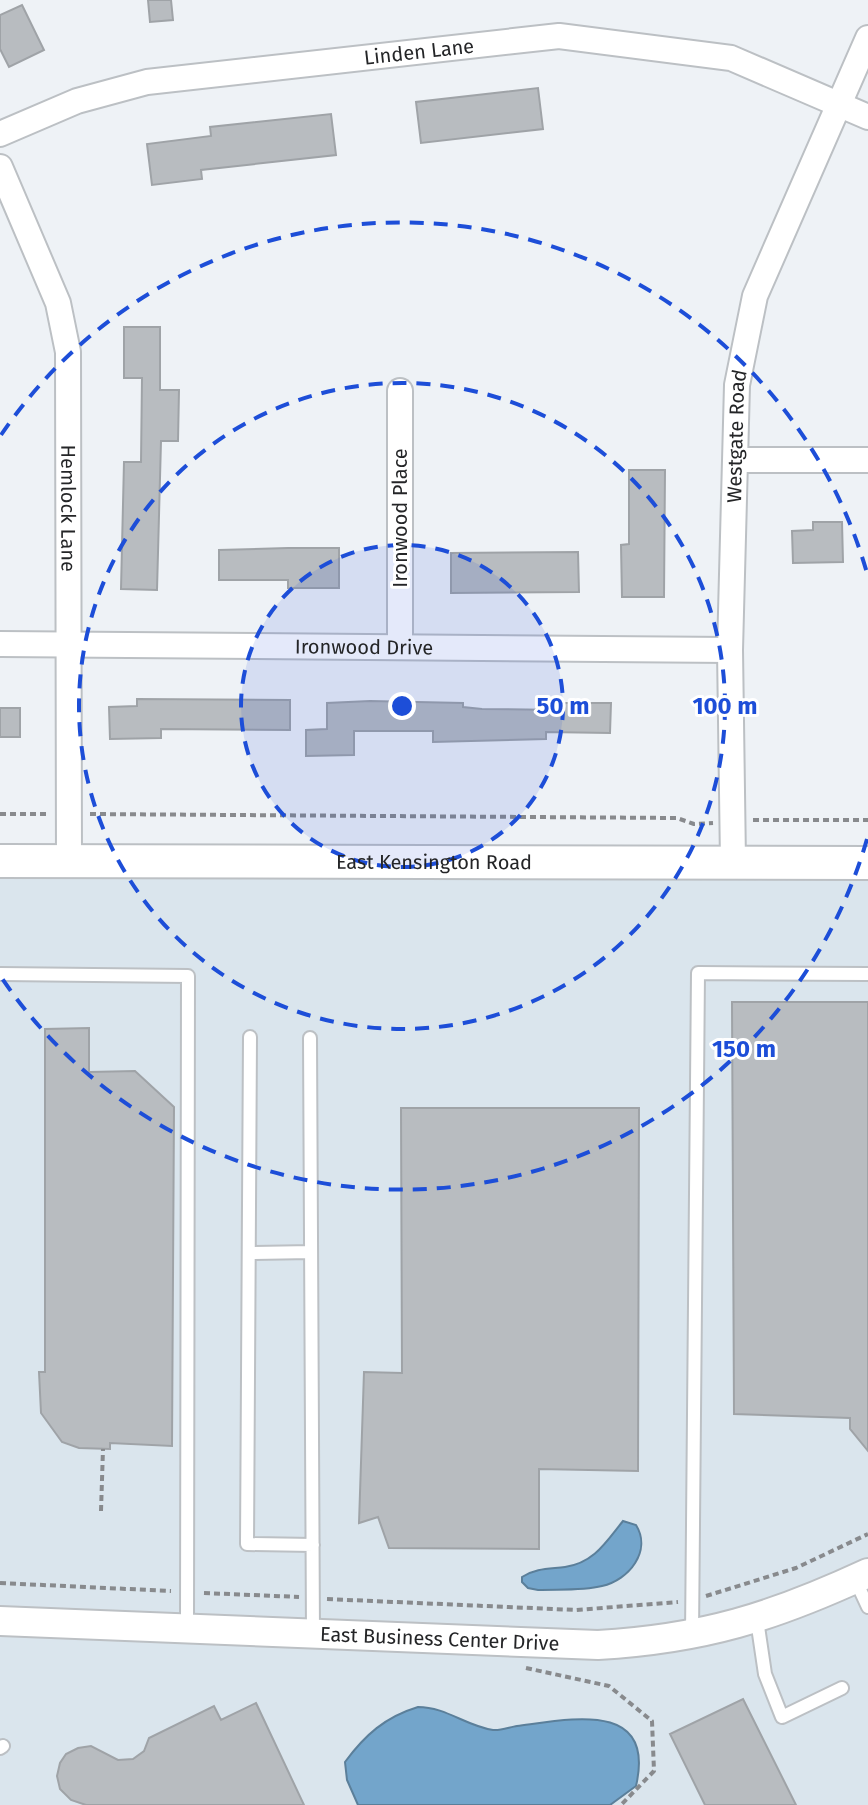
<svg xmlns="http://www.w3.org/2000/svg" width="868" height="1805" font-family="'Fira Sans',sans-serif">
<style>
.built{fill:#dae5ed}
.water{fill:#73a5cb;stroke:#5b7f9a;stroke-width:2}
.building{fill:#b8bcc0;stroke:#9fa3a7;stroke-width:2}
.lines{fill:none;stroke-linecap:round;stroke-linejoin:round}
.service-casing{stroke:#bcc0c4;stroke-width:16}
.minor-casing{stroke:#bcc0c4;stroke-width:28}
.tertiary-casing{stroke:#bcc0c4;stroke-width:32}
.secondary-casing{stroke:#bcc0c4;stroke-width:36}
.path{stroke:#888a8d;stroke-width:4;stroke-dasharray:6 4;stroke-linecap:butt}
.service{stroke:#fff;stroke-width:12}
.minor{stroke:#fff;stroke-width:24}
.tertiary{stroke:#fff;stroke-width:28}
.secondary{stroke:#fff;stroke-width:32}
.ring{fill:none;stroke:#1d4ed8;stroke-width:4;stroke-dasharray:14 10}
.labels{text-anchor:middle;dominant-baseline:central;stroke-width:6;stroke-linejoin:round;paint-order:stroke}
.street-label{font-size:20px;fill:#242527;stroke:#fff}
.centre{fill:#1d4ed8;stroke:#fff;stroke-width:4}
.ring-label{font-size:24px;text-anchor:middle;font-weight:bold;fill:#1d4ed8;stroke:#fff;stroke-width:6;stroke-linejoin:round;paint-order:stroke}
</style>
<rect width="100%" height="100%" fill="#eef2f6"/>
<!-- built -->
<path class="built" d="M0,871L868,876V1805H0Z"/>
<!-- water -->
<path class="water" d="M623,1521L636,1525C652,1551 629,1580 602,1586C582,1591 558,1589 538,1590L528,1588L522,1582V1577C536,1568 549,1569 565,1567C594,1563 606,1542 623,1521Z
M418,1707C446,1707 466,1726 493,1730C500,1731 510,1727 517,1726C571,1719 656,1700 636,1786L610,1805H358L347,1780L345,1762C365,1735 385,1717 418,1707Z"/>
<!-- building -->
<path class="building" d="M148,0H171L173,20L150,22Z
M22,5L44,50L9,67L0,49V15Z
M538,88L543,129L421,143L416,102Z
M331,114L336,155L201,170L202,179L152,185L147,144L211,136L210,127Z
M124,327H160V390H179L178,441H161L157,590L121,589L124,462H141L142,378H124Z
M629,470H665L664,597H622L621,545L629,544Z
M813,522H842L843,562L793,563L792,531L813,530Z
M288,548H339V588H288V580H219V550Z
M578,552L579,592L451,593V553Z
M137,699L290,700V730L161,729V738L110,739L109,707L137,706Z
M370,701L463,703V707L482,709L562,710V703H611L610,733L546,732V739L433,742V731H354V755L306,756V730L327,729V703Z
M0,708H20V737H0Z
M732,1002H868V1451L850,1429V1418L734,1414Z
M89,1028V1072L135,1071L174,1107L172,1446L110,1443V1449L79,1448L62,1442L41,1413L39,1372H45V1029Z
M401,1108H639L638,1471L539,1469V1549L389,1548L378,1517L359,1523L364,1372L402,1373Z
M743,1699L796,1805H705L670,1734Z
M256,1703L304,1805H86L71,1800L60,1789L57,1776L60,1763L66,1754L78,1748L91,1746L118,1760L133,1759L144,1751L149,1738L214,1706L221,1720Z"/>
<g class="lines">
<defs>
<path id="service" d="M0,974L188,976L187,1629
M250,1037L247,1544L313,1545
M310,1038L313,1634
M249,1253L311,1252
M855,1579L868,1607
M757,1620L765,1674L782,1717L842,1688
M692,1635L698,973L868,974
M0,1748L3,1746"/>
<g id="minor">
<path id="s1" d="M0,134L77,101L147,82L559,36L731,58L868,117"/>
<path id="s2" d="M0,167L58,303L68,352L69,862"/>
<path d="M400,391V645"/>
<path d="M737,460H868"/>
<path id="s3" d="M0,644L730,650"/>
<path id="s4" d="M733,862L730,650L737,385L755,296L868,38"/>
</g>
<g id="tertiary">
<path id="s5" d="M0,1621L598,1645C703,1639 773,1617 868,1573"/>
</g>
<g id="secondary">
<path id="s6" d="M0,861L868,863"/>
</g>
</defs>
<!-- service casing -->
<use href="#service" class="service-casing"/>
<!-- minor casing -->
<use href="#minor" class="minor-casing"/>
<!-- tertiary casing -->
<use href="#tertiary" class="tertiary-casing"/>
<!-- secondary casing -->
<use href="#secondary" class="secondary-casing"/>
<!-- path -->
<path class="path" d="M0,814H46
M90,814L677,818L694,824L713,823
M753,820H868
M101,1511L103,1449
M0,1583L171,1591
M204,1593L299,1597
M706,1596L796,1568L868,1534
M327,1599L576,1610L678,1602
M526,1668L609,1686L652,1721L654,1771L621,1805"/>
<!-- service -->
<use href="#service" class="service"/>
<!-- minor -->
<use href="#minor" class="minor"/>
<!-- tertiary -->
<use href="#tertiary" class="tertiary"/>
<!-- secondary -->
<use href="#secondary" class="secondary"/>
</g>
<!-- distance rings -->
<circle cx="402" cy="706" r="161" fill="#1d4ed8" fill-opacity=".12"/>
<g class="ring">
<circle cx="402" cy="706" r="161"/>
<circle cx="402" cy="706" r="323"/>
<path d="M867 839A484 484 0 0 1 1 977M1 435A484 484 0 0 1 867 573"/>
</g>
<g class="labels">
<!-- street labels -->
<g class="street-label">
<text stroke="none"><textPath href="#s1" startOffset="430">Linden Lane</textPath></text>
<text stroke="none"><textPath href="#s4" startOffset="426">Westgate Road</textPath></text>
<text stroke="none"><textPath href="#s2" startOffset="354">Hemlock Lane</textPath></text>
<text transform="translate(400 518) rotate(-90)">Ironwood Place</text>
<text stroke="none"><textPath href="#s3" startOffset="364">Ironwood Drive</textPath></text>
<text stroke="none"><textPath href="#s6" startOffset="434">East Kensington Road</textPath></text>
<text stroke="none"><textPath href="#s5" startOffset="440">East Business Center Drive</textPath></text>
</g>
</g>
<circle cx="402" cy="706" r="12" class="centre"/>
<g class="ring-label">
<text x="563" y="714">50 m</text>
<text x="725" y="714">100 m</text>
<text x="744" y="1057">150 m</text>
</g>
</svg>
